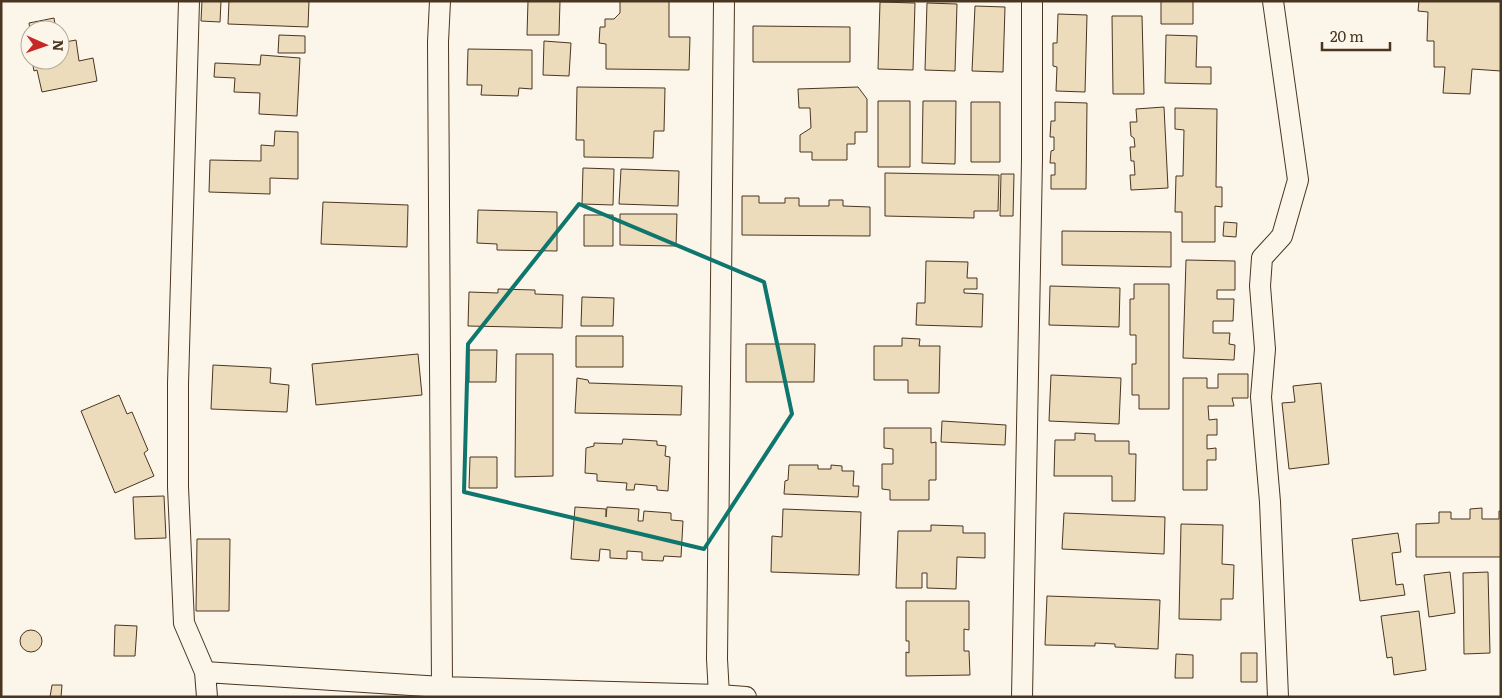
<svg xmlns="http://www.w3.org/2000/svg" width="1502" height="698" font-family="Literata,serif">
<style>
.building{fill:#ecdcbc;stroke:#4a3520}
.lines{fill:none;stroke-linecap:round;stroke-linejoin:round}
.minor-casing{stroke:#4a3520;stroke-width:22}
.minor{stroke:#fbf6e9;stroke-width:20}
.marked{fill:none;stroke:#0f766e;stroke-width:4;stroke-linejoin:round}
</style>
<rect width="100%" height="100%" fill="#fbf6e9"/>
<!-- building -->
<path class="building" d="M202,1H221L220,22L201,21Z
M229,1H309L308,27L228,24Z
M528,1H560L559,35H527Z
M620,1H669V37H690L689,70L606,69V44L599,43L600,27H605V19H614L620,13Z
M1161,1H1193V24H1161Z
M1419,1H1501V71L1472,69L1470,94L1443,93L1445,67H1434V41H1427L1428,12L1418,11Z
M880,2L915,3L913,70L878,69Z
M927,3L957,4L955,71L925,70Z
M975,6L1005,7L1003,72L972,71Z
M1058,14L1087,15L1085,92L1056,91L1057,67L1053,66V43H1057Z
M1112,16H1142L1144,94H1113Z
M54,18L56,30H30L29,23Z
M753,26L850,27V62H753Z
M279,35L305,36V53H278Z
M1166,35L1197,36L1196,67H1211V84L1165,83Z
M76,40L79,61L93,58L97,81L42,92L37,70L34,71L32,60H60V43Z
M544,41L571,43L569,76L543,75Z
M468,49L532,50V89L519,88L518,96L481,95L482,85H467Z
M261,55L300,58L297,116L259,114L260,93L234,92L235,78L214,77L215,63L260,65Z
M577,87L665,88L664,131H654L653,158L584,157V140H576Z
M858,87L867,99V132H855V144H847V160H812V152H800V135L811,128L810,108H799L798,89Z
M878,101H910V167H878Z
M923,101H956L955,164L922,163Z
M971,102H1000V162H971Z
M1055,102L1087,103L1086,189H1051V175H1055V163H1050L1051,151L1054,150V137H1050L1051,121H1055Z
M1164,107L1168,188L1131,190L1130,175H1135L1134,161H1131L1130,147H1135L1134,138L1131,136L1130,122H1137L1136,109Z
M1175,108L1217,109L1216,187H1222V207L1215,206V242H1182V212H1175L1176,176H1183L1184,130L1175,129Z
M275,131L298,132V179L270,178V194L209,192L210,160L261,161V145L274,146Z
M583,168L614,169L613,205L582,204Z
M621,169L679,171L678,206L619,204Z
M885,173L999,175L998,211H974V218L885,216Z
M1001,174H1014L1013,216H1000Z
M742,196H759V203H785V198H799V206H829V200H843V206L870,207V236L742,235Z
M323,202L408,205L407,247L321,244Z
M478,210L557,212V251L497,250V244L477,243Z
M620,214H677L676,246L620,245Z
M584,215H613V246H584Z
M1224,222L1237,223L1236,237L1223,236Z
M1062,231L1171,232V267L1062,265Z
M1186,260L1235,261V290H1217V299H1234L1233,321H1213V333H1230L1229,344L1235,345L1234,360L1183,358Z
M926,261L968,262L967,278H977V289H964V293L983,294L982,327L916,325L917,303H925Z
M1134,284H1169V409H1139V395H1132V364H1136V335H1130V299H1134Z
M1050,286L1120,288L1119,327L1049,325Z
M498,289L535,290V294L563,295L562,328L468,326L469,292L498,293Z
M582,297L614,298L613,326H581Z
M576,336H623V367H576Z
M902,338L920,339L919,346H940L939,393H908V380H874V346H902Z
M746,344H815L814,382H746Z
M469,350H497L496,382H469Z
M418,354L422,395L316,405L312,364Z
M516,354H553V476L515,477Z
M213,365L271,368L270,383L289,385L287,412L211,409Z
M1218,374H1248V398H1232L1234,406H1208L1209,420L1217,419V435H1207V449L1216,448V460H1207V490H1183V378H1207V388H1218Z
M1051,375L1121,378L1119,424L1049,421Z
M577,378L588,380L589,383L682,386L681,415L575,413Z
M1321,383L1329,464L1289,469L1282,403L1295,402L1293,386Z
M119,395L127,414L132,412L148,450L144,453L154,476L115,493L81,411Z
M942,421L1006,425L1005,445L941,442Z
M884,428H931V443L936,442V480H929V500H890V490L882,489V464H893V449L884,448Z
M1075,433L1095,434V441H1129V454H1136L1135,501H1112V476H1054L1055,440H1075Z
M623,439L657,441V445L666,446L665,456L670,457L668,491L657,490V486L635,484L634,490H626L627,483L597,481V474L585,473L586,448L594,446V443L622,444Z
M470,457H497V488H469Z
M789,465H818V469H831V465L842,466V471H854L853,486H859L858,497L784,494L785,481L788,480Z
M164,496L166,538L135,539L133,497Z
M575,507L606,509V517L607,507L639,509L638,521H643L644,511L671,513V520L683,521L681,557L664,556L663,561L642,560V552L627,551V559L610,558V550L600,549L599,561L571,559Z
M1482,508V519H1499V511H1501V557H1416V524L1439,523V512H1451V519H1470V509Z
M783,509L861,512L859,575L771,572L772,536L782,537Z
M1064,513L1165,517L1164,554L1062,549Z
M1181,524L1223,525L1222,564L1234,565L1233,599H1221V620L1179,619Z
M931,525L963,526V533H985V558L957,557L956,589L927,588V573H922V588H896L898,531H931Z
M1398,533L1401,552L1392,553L1396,585L1403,584L1405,595L1360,601L1352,539Z
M197,539H230L229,611H196Z
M1450,572L1455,613L1429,617L1424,575Z
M1488,572L1490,653L1464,654L1463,573Z
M1047,596L1160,600L1158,649L1115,647V644L1095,643V646L1045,645Z
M906,601H969V630L964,629V651H969L970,675L906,676V652L909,653V641H906Z
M1419,611L1426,670L1394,675L1392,657L1387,658L1381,616Z
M115,625L137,626L135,656H114Z
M20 641a11 11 0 1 1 22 0a11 11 0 1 1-22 0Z
M1241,653H1257V682H1241Z
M1176,654L1193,655V678H1175Z
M52,685H62L61,697H50Z"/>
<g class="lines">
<defs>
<path id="minor" d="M189,1L178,384V487L184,623L205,672L207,697
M440,1L438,42L442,687
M1273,1L1298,180L1282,236L1262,258L1260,286L1265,349L1261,397L1270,502L1278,697
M205,672L442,687L719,695L746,697
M719,695L717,659L724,1
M1022,697L1032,159V1"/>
</defs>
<!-- minor casing -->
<use href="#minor" class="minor-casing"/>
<!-- minor -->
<use href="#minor" class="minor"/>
</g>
<!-- marked area -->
<path class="marked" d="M579,204L764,282L792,414L704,549L464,492L468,344Z"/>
<!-- border -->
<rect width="1502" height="698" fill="none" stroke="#4a3520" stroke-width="5"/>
<!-- north arrow -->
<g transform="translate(45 45) rotate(92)"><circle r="24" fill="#fbf6e9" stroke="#b4a999"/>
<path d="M0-4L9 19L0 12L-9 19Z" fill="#c62828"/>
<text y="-8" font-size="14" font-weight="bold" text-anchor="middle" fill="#4a3520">N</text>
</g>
<!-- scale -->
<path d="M1322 42v8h68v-8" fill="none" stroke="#4a3520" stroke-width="2.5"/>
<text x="1330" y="42" font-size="15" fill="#4a3520" stroke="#fbf6e9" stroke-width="4" paint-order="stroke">20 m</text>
</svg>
